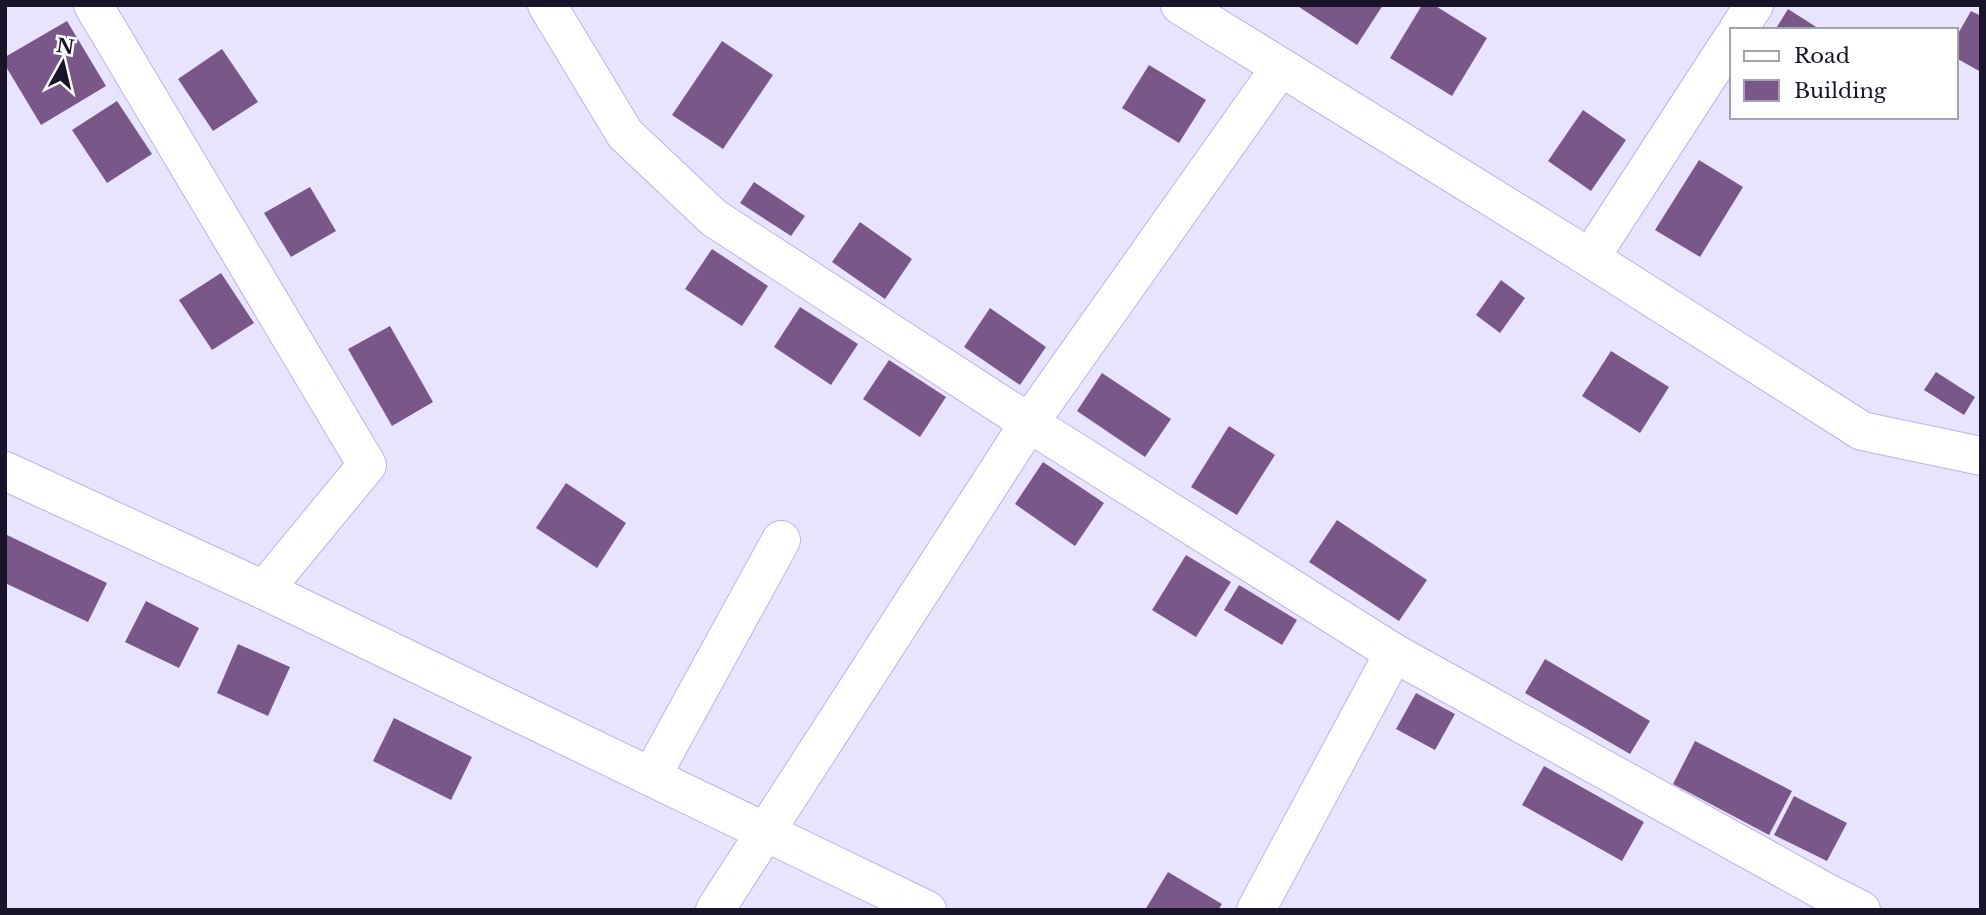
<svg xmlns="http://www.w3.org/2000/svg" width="1986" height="915" font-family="'Libre Baskerville',serif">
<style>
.building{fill:#795889}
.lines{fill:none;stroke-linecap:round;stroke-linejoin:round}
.minor-casing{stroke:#beb1ed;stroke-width:40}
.minor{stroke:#fff;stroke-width:38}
</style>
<rect width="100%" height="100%" fill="#e9e4fd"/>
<!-- building -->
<path class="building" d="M1296,5H1383L1357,45Z
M1422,5H1434L1487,38L1452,96L1390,58Z
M1788,9L1821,30H1775Z
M1971,11L1981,16V72L1956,58V37Z
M67,21L106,86L41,125L5,65V57Z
M722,41L773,75L723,149L672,115Z
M222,49L258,102L213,131L178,79Z
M1149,65L1206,100L1179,143L1122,108Z
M117,101L152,154L107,183L72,130Z
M1583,110L1626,140L1591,191L1548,161Z
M1699,160L1743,187L1700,257L1655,230Z
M754,182L805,216L791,236L740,203Z
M310,187L336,231L291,257L264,213Z
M860,222L912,259L885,299L832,262Z
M712,249L768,286L742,326L685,289Z
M221,273L254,323L212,350L179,300Z
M1501,280L1525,298L1500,333L1476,315Z
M800,307L858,344L831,385L774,347Z
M990,308L1046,347L1020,385L964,347Z
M390,326L433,402L392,426L348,349Z
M1611,351L1669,387L1640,433L1582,396Z
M889,360L946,397L920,437L863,399Z
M1936,372L1975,397L1964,415L1924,390Z
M1102,373L1171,419L1145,457L1077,411Z
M1229,426L1275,455L1237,515L1191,487Z
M1043,462L1104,503L1075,546L1015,504Z
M566,483L626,523L597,568L536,528Z
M1337,520L1427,580L1399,621L1309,562Z
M5,534L107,583L88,622L5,583Z
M1186,555L1231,582L1196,637L1152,610Z
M1239,585L1297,620L1282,645L1224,610Z
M146,601L199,628L179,668L125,642Z
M238,644L290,667L268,716L217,693Z
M1545,659L1650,721L1630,754L1525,693Z
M1416,693L1455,714L1435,750L1396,729Z
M394,718L472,757L451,800L373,761Z
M1695,741L1792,791L1769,835L1673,784Z
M1544,766L1644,822L1622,861L1522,805Z
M1794,796L1847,823L1827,861L1774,835Z
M1168,872L1222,904L1218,910H1145Z"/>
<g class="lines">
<defs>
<path id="minor" d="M93,5L367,465L264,590
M547,5L625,134L714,218L1029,423L1394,653L1829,894L1861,910
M1180,5L1590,258L1862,431L1981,456
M1738,30L1754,5
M1590,258L1732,39
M5,471L264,590L927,910
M651,777L781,540
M715,910L1029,423L1280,68
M1256,910L1394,653"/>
</defs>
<!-- minor casing -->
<use href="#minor" class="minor-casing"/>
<!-- minor -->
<use href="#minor" class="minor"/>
</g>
<!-- border -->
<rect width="1986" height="915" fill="none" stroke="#191429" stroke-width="14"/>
<!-- legend -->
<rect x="1730" y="28" width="228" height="91" fill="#ffffff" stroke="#a3a1a9" stroke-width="2"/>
<rect x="1744" y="51" width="35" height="10" fill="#ffffff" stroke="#a3a1a9" stroke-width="2"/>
<text x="1794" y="63" font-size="21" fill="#191429">Road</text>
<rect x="1744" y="80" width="35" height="21" fill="#795889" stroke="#a3a1a9" stroke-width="2"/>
<text x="1794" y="98" font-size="21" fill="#191429">Building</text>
<!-- north arrow -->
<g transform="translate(63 63) rotate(8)" stroke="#ffffff" stroke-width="5" paint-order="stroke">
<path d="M0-5L12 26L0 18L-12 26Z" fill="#191429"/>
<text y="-10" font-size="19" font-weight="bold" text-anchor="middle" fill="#191429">N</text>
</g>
</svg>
